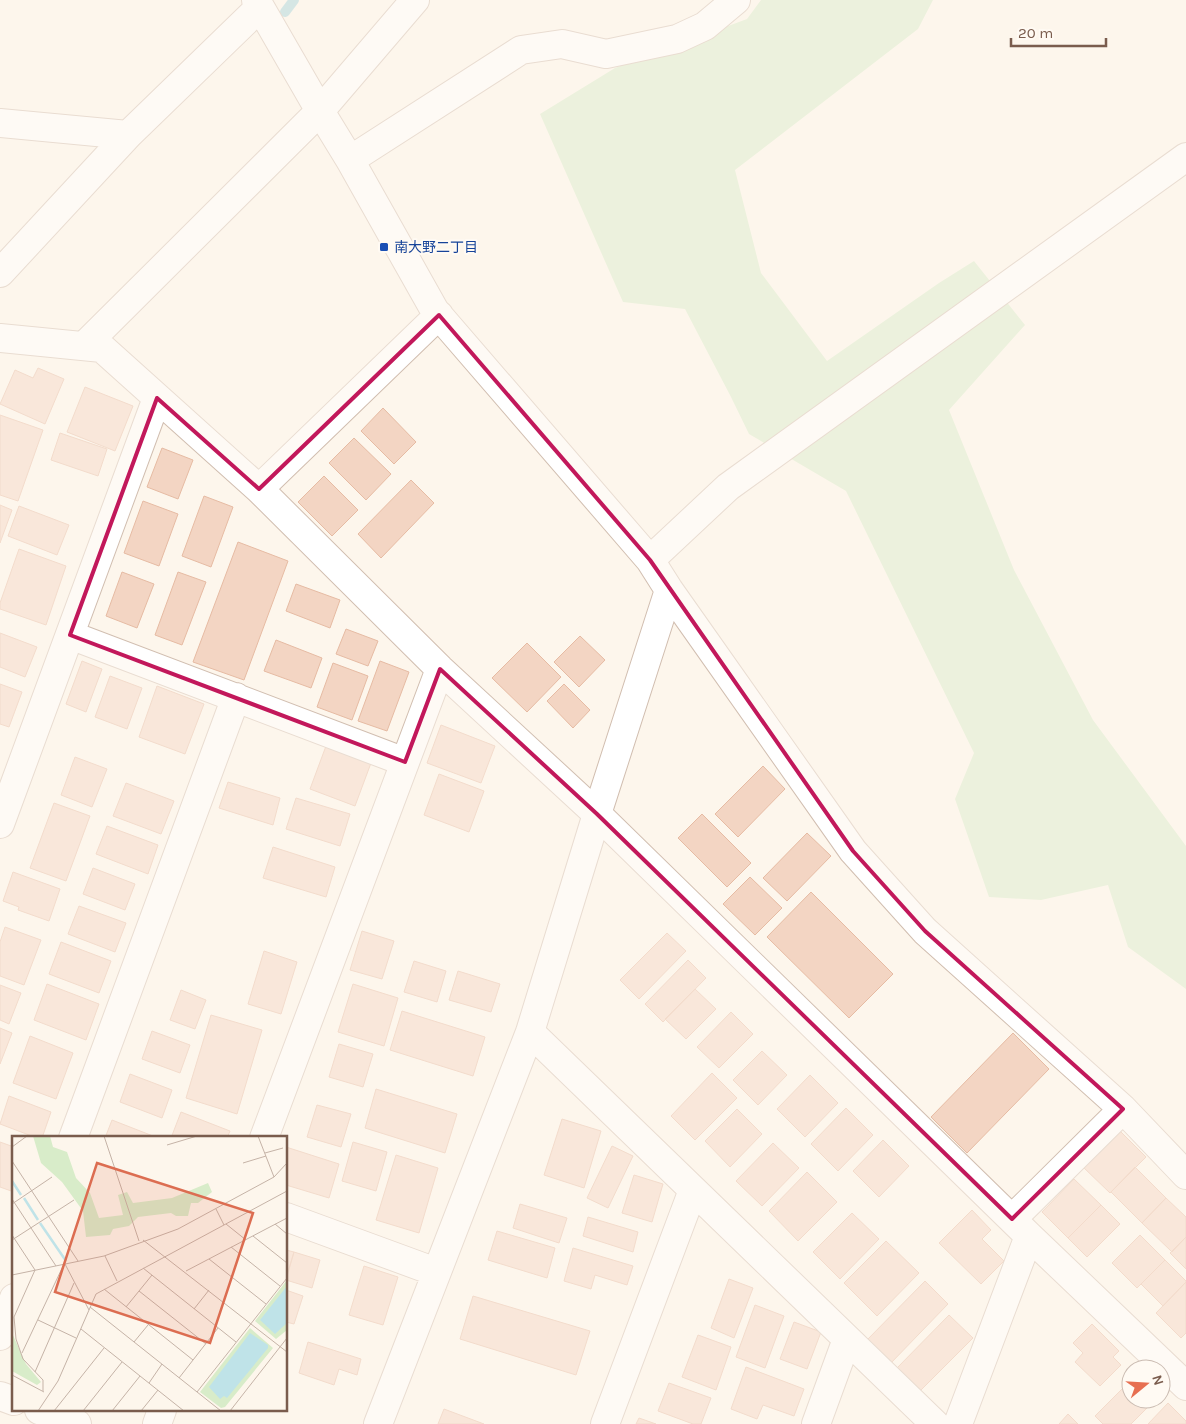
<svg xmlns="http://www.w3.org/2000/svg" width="1186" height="1424" font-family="Karla,'Noto Sans JP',sans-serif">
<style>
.green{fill:#d8ecc9}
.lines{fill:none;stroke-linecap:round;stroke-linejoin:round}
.stream{stroke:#a5d3da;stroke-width:10}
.building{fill:#f3d5c3;stroke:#e6bba3}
.minor-casing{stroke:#d1beb0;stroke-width:30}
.minor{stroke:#fff;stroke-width:28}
.marked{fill:none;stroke:#c2185b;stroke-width:4;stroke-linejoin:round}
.transit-dot{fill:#1a4fb4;stroke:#fffaf3;stroke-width:2}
.labels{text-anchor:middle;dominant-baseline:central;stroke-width:4;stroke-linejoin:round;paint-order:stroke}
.transit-label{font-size:14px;fill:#164399;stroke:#fffaf3;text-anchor:start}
.inset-river{fill:none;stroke:#bfe3e8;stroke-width:2.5}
.inset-road{fill:none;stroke:#c5b3a7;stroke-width:1}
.view{fill:#dc6d51;fill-opacity:0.15;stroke:#dc6d51;stroke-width:2.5}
.inset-edge{fill:none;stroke:#7a5c4d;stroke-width:2.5}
</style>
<rect width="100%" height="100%" fill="#fdf6ec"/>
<!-- green -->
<path class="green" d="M761,0H933L918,29L735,170L761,273L827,361L939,283L974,261L1025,325L949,410L1014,570L1093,720L1186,846V989L1128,947L1108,885L1041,900L989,897L955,799L974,753L846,491L749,434L731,397L685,309L623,302L540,114L615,68L747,19Z"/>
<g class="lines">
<!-- stream -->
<path class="stream" d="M285,12L294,0"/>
</g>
<!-- building -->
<path class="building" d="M38,368L64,379L45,424L0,404L15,370L33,378Z
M85,387L133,406L115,451L67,432Z
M383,408L416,442L394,464L361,431Z
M0,415L43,430L18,501L0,495Z
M60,433L107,449L98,476L51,460Z
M354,438L391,474L366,500L329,463Z
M162,448L193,460L178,499L147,487Z
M324,476L358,510L332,536L298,502Z
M411,480L434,503L381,558L358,534Z
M204,496L233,507L211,567L182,556Z
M143,501L178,514L159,566L124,553Z
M0,505L12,510L0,543Z
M19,506L69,525L57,555L8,536Z
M238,542L288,561L244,680L193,662Z
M19,549L66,566L46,625L0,609V603Z
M122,572L154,584L137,628L106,616Z
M178,572L206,582L182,645L155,635Z
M296,584L340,600L330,628L286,611Z
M346,629L378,641L368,666L336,654Z
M0,633L37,647L25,677L0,667Z
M580,636L605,660L579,687L554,662Z
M276,640L322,658L311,688L264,671Z
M527,643L561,677L527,712L492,678Z
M82,661L102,669L86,712L66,704Z
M380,661L409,672L387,731L358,721Z
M333,663L368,676L352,720L317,707Z
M110,676L142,688L127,729L95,717Z
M0,684L22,692L9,727L0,724Z
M564,684L590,710L573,728L547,701Z
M157,686L204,704L185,754L139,737Z
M441,725L495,746L481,783L427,763Z
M326,746L371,763L355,806L310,789Z
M75,757L107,769L92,807L61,795Z
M763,766L785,789L738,837L715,814Z
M439,774L484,791L469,832L424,815Z
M228,782L280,798L273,825L219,808Z
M126,783L174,801L161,834L113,816Z
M296,798L350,814L340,846L286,829Z
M54,803L90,816L66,881L30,868Z
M702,814L751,863L727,887L678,838Z
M107,826L158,845L148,874L96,854Z
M807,833L831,856L787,901L763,878Z
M273,847L335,867L326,897L263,878Z
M93,868L135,884L125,910L83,894Z
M13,872L60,889L49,921L18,910L19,907L3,901Z
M750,877L782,908L755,935L723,904Z
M811,892L893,974L849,1018L767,937Z
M79,906L126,923L115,952L68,934Z
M5,927L41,940L24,985L0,976V942Z
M362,931L394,941L382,979L350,970Z
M667,933L686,951L639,999L620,980Z
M61,942L111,961L99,993L49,974Z
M264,951L297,962L281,1014L248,1004Z
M688,960L706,978L663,1022L645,1004Z
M414,961L446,971L437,1002L404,992Z
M458,971L500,984L491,1012L449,1000Z
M47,984L99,1004L86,1040L34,1020Z
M353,984L398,998L384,1046L338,1032Z
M0,985L21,993L9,1024L0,1020Z
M695,989L716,1009L686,1039L665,1019Z
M181,990L206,1000L195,1029L170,1020Z
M402,1011L485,1037L473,1076L390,1050Z
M731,1012L753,1034L719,1068L697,1047Z
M211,1015L262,1030L237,1114L186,1098Z
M0,1028L12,1033L0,1064Z
M152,1031L190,1045L180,1073L142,1059Z
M1013,1033L1049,1069L967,1153L931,1117Z
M30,1036L73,1053L56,1099L13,1083Z
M339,1044L373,1054L363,1087L329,1077Z
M762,1051L787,1075L758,1105L733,1080Z
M712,1073L737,1098L695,1140L671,1116Z
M130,1074L172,1090L162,1118L120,1102Z
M810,1075L838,1103L805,1137L777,1109Z
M376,1089L457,1114L445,1153L365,1128Z
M9,1096L51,1112L42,1138H37L0,1124Z
M317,1105L351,1114L341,1147L307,1137Z
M846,1108L873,1135L838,1171L811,1144Z
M737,1109L762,1134L730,1167L705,1141Z
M181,1112L230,1131L227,1138H171Z
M562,1119L601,1131L584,1188L544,1175Z
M112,1120L153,1136V1138H105Z
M1119,1130L1146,1157L1110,1193L1083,1167Z
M883,1140L909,1166L879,1197L853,1171Z
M0,1142L14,1147V1192L0,1187Z
M353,1142L387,1152L376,1191L342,1181Z
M773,1143L799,1168L762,1206L736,1181Z
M612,1146L633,1156L608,1208L587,1198Z
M286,1147L339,1164L329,1198L286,1185Z
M396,1155L438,1168L419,1233L376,1220Z
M1135,1167L1166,1198L1142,1223L1111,1192Z
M807,1172L837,1202L798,1241L769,1211Z
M634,1175L663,1184L652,1222L622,1213Z
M1074,1179L1101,1205L1068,1238L1042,1212Z
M1166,1198L1186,1217V1237L1172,1252L1142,1223Z
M520,1204L567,1218L559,1243L513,1228Z
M1101,1205L1120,1224L1087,1257L1068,1238Z
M972,1210L991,1230L982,1239L1004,1261L981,1284L939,1243Z
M852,1213L879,1239L840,1279L813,1252Z
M588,1217L638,1232L633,1252L583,1236Z
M497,1231L555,1248L547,1278L488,1260Z
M1140,1235L1165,1260L1137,1288L1112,1263Z
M1186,1237V1269L1170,1253Z
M886,1241L919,1273L877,1316L844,1283Z
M573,1248L633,1266L627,1285L595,1275L591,1289L564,1281Z
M286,1250L294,1252L286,1278Z
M294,1252L320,1260L312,1288L286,1280Z
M1165,1260L1186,1281V1282L1163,1306L1141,1284Z
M364,1266L398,1277L383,1325L349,1315Z
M729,1279L753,1288L734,1338L711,1328Z
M925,1281L948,1304L890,1364L866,1341Z
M1186,1282V1333L1181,1338L1156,1313Z
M286,1290L303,1296L294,1324L286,1322Z
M473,1296L590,1331L576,1375L460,1339Z
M755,1305L784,1316L765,1368L736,1357Z
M949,1315L973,1338L919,1392L896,1369Z
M794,1322L821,1332L807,1369L780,1359Z
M1092,1324L1119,1351L1113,1357L1121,1365L1100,1386L1075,1362L1083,1353L1073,1343Z
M698,1335L731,1347L716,1390L682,1377Z
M308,1342L361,1359L357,1375L339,1369L334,1385L299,1373Z
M746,1367L804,1389L794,1416L763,1405L757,1419L731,1409Z
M669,1383L711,1398L701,1424H693L658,1411Z
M1125,1386L1131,1392V1399H1138L1147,1408L1131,1424H1103L1095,1416Z
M1168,1403L1186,1421V1424H1148Z
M444,1409L484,1424H438Z
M1068,1414L1078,1424H1059Z
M639,1418L656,1424H636Z"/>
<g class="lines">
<defs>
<path id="minor" d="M256,0L320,111L350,160L435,311L650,560L669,590L853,851L925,931L1123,1109L1186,1175
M0,123L128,135
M350,160L521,50L562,44L606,54L677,39L705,26L736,0
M0,273L128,135L260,7
M0,338L102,348L259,489L440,669L597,814L1029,1236L1186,1386
M84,346L320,111L415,0
M259,489L439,315
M650,560L728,487L1186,157
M70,635L405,762
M0,824L157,398
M530,1032L935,1424
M73,1138L236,697
M264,1138L440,669
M286,1217L436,1272
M1012,1219L1123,1109
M0,1336L14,1298
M0,1396L14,1401
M39,1410L77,1424
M157,1424L162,1410
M378,1424L530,1032L597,814L669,590
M605,1424L693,1190
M816,1424L847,1339
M958,1424L1029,1236"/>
</defs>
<!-- minor casing -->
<use href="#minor" class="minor-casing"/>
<!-- minor -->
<use href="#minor" class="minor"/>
</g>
<!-- marked area -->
<path d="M0 0H1186V1424H0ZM439,315L650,560L853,851L925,931L1123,1109L1012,1219L597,814L440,669L405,762L70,635L157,398L259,489Z" fill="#fdf6ec" fill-opacity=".55" fill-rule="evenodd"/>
<path class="marked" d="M439,315L650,560L853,851L925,931L1123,1109L1012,1219L597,814L440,669L405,762L70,635L157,398L259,489Z"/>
<!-- markers -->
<rect class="transit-dot" x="379" y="242" width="10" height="10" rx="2.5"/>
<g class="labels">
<!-- transit labels -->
<g class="transit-label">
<text x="394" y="247">南大野二丁目</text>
</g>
</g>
<!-- overview -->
<g transform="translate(12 1136)">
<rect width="275" height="275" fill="#fdf6ec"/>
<path d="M21,0H38L41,11L55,16L64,42L78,57L87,82L111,79L106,59L115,56L121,67L160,62L196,47L200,56L186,67H179L176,80H164L159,77L126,81L117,90L101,93L98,99L74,101L71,75L50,46L29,27ZM275,144V194L264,203L243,185ZM238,192L261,212L213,271L209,272L188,256ZM0,197L14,228L29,246L25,249L0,235Z" fill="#d8ecc9"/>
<path d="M275,150V187L263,198L248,184ZM238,197L256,209V212L215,262L212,260L208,263L197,251Z" fill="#bfe3e8"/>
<path class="inset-river" d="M0,45L9,59M12,62L26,84M28,87L54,125"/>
<path class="inset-road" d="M92,0L127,105M246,0L262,41L275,27M155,9L185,0M0,11L15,0M253,17L271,12M0,25L66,125M231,27L254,20M0,63L44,130M0,68L40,41M204,73L212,89M214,88L234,104M263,88L275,98M0,99L23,134L2,181L4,203L11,223L31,244V255M241,100L275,127M0,104L62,64M131,104L275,216M219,111L268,150M93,120L105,145M197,123L254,168M53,128L77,174M131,132L224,206M174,135L275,82M0,139L92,120L166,93L262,41M92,153L181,224M127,155L194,208M78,171L209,275M114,171L140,139M182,173L197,154M26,184L64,202M69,193L172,275M122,206L136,189M10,217L52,128M23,236L62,147M0,239L32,256M167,242L206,192M137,247L150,228M185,256L275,142M26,275L46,245L84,158L275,55M42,275L92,212M71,275L110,226M100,275L128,240M129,275L146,254M218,275L275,202"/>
<path class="view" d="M85,27L241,77L198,207L43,156Z"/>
<rect width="275" height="275" class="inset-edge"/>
</g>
<!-- north arrow -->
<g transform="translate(1146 1384) rotate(72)"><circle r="24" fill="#fffaf3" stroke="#cabbb1"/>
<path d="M0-4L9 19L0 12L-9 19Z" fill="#e76f51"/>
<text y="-8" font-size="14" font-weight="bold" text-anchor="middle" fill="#7a5c4d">N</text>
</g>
<!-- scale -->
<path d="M1011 38v8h95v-8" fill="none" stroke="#7a5c4d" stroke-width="2.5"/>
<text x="1018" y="38" font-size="15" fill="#7a5c4d" stroke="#fffaf3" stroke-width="4" paint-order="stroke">20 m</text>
</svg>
